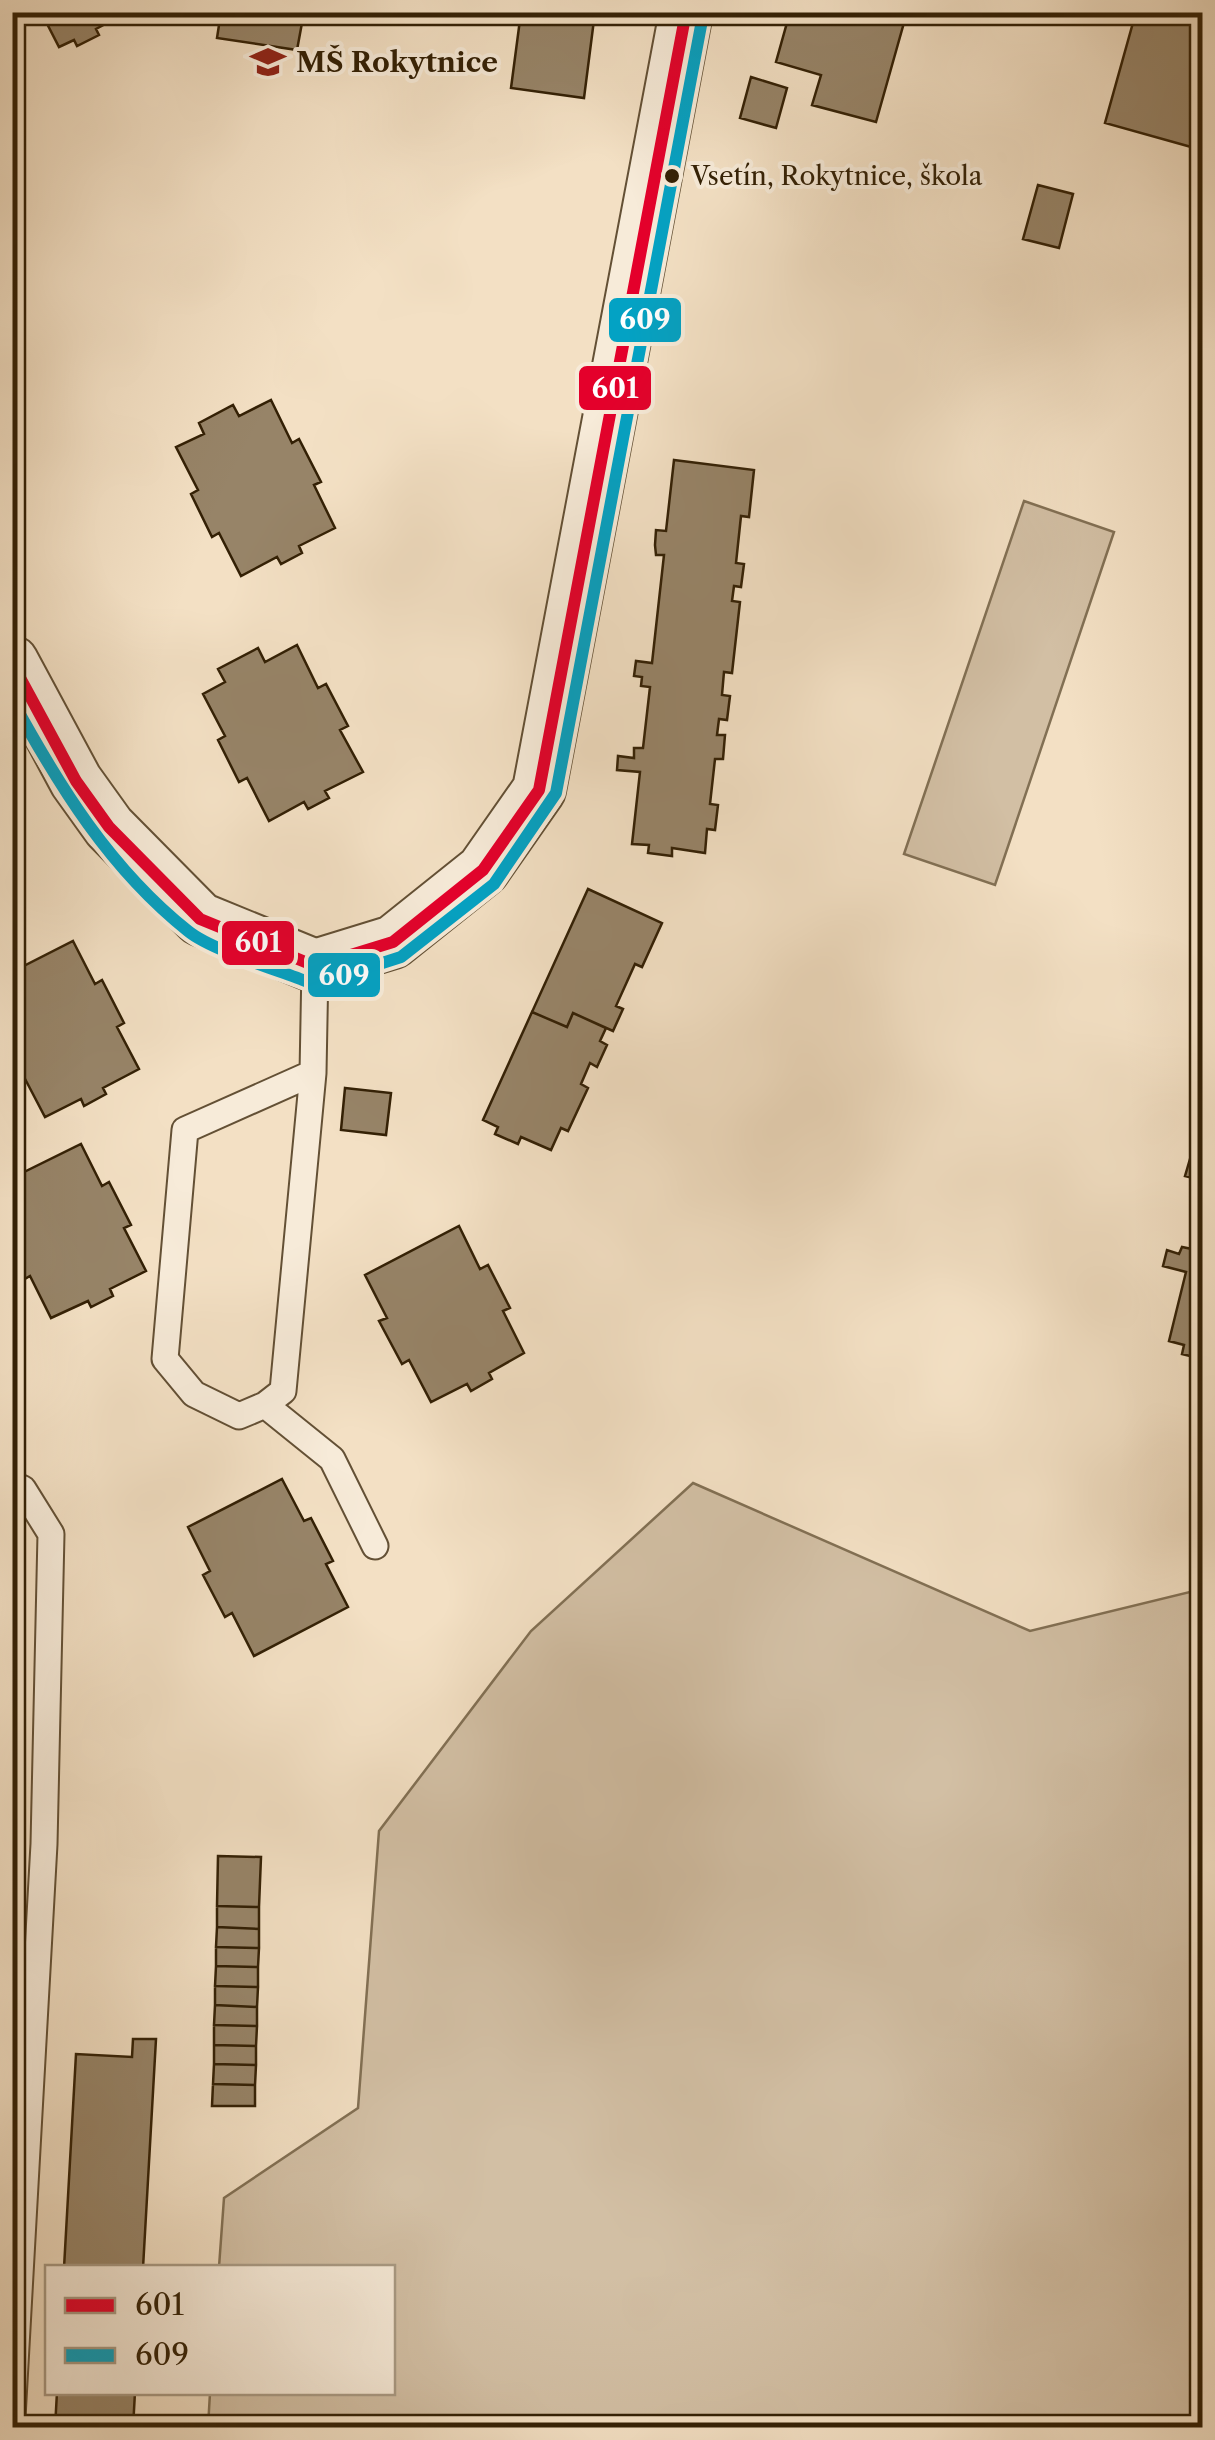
<svg xmlns="http://www.w3.org/2000/svg" width="1215" height="2440" font-family="'Libre Caslon Text',serif">
<style>
.green{fill:#d2bfa4;stroke:#827054;stroke-width:2.5}
.building{fill:#978468;stroke:#332005;stroke-width:2.5}
.lines{fill:none;stroke-linecap:round;stroke-linejoin:round}
.service-casing{stroke:#635035;stroke-width:29}
.minor-casing{stroke:#635035;stroke-width:56}
.service{stroke:#f7ebd9;stroke-width:25}
.minor{stroke:#f7ebd9;stroke-width:52}
.bus-1-casing{stroke:#f7ebd9;stroke-width:20}
.bus-2-casing{stroke:#f7ebd9;stroke-width:20}
.bus-1{stroke:#e4002b;stroke-width:12}
.bus-2{stroke:#03a2c4;stroke-width:12}
.bus-dot{fill:#332005;stroke:#f7ebd9;stroke-width:4}
.labels{text-anchor:middle;dominant-baseline:central;stroke-width:8;stroke-linejoin:round;paint-order:stroke}
.bus-label{font-size:26px;fill:#332005;stroke:#f7ebd9;text-anchor:start}
.poi-label{font-size:28px;font-weight:bold;fill:#332005;stroke:#f7ebd9;text-anchor:start}
.line-badge{stroke:#f7ebd9;stroke-width:4}
.badge-label{font-size:28px;text-anchor:middle;font-weight:bold;fill:#fff}
</style>
<rect width="100%" height="100%" fill="#f3e0c4"/>
<filter id="stains"><feTurbulence type="fractalNoise" baseFrequency=".002" numOctaves="4"/><feColorMatrix values="0 0 0 0 .2 0 0 0 0 .09 0 0 0 0 .02 0 0 0 .5 -.17"/></filter>
<radialGradient id="worn" r=".72"><stop offset=".6" stop-color="#630" stop-opacity="0"/><stop offset="1" stop-color="#630" stop-opacity=".3"/></radialGradient>
<!-- green -->
<path class="green" d="M1024,501L1114,532L995,885L904,854Z
M693,1483L1030,1631L1202,1589V2427H208L210,2393L392,2392V2268L219,2267L224,2198L358,2108L379,1831L531,1631Z"/>
<!-- building -->
<path class="building" d="M41,12H124V14L96,29L99,35L77,46L74,40L59,47Z
M221,12H304L297,50L217,38Z
M521,12H595L584,98L511,88Z
M790,12H907L876,122L812,105L821,75L776,62Z
M1136,12H1202V150L1105,123Z
M751,77L787,88L776,128L740,118Z
M1038,185L1073,194L1059,248L1023,239Z
M271,400L292,443L299,439L321,482L314,485L335,528L299,546L302,553L281,564L277,557L241,576L219,533L212,537L191,494L198,490L176,447L204,434L199,423L233,405L239,416Z
M674,460L754,470L749,517L741,516L736,563L744,564L741,587L734,586L732,601L740,602L732,673L724,672L722,695L730,696L727,720L719,719L717,735H725L723,759H715L710,804L718,805L715,830L707,829L705,853L672,848V856L648,853L649,845L632,844L640,772L617,770L618,756L634,758V748H643L650,687L641,686L642,677L634,676L636,661L652,663L664,555H656L655,545L656,530L666,531Z
M297,645L318,688L326,684L348,726L340,730L363,772L325,791L329,798L308,809L304,802L269,821L247,778L239,782L218,740L225,736L203,694L225,682L218,669L258,648L265,662Z
M588,889L662,923L642,967L635,964L616,1006L623,1009L613,1031L573,1013L567,1027L532,1012Z
M73,941L95,984L102,980L124,1023L117,1027L139,1069L103,1088L106,1094L84,1106L81,1099L45,1117L23,1075L16,1078L12,1072V972Z
M532,1012L567,1027L573,1013L606,1028L600,1041L607,1045L597,1067L590,1063L581,1084L588,1088L568,1131L561,1128L551,1150L521,1137L518,1144L495,1134L498,1127L483,1120Z
M345,1088L391,1093L386,1135L341,1130Z
M81,1144L102,1186L109,1182L131,1225L124,1228L146,1271L110,1289L113,1296L91,1307L88,1301L51,1318L30,1276L23,1280L12,1259V1178Z
M1190,1159L1202,1162V1188L1197,1187L1198,1179L1185,1176Z
M1202,1207V1359L1182,1354L1184,1345L1169,1341L1186,1272L1163,1266L1167,1250L1179,1254L1182,1247L1192,1249Z
M459,1226L480,1269L488,1265L510,1308L503,1311L524,1353L489,1373L492,1379L471,1391L467,1384L431,1402L409,1360L402,1364L379,1321L387,1318L365,1275Z
M282,1479L304,1521L311,1518L333,1561L326,1564L348,1607L254,1656L232,1613L225,1617L203,1575L210,1571L188,1527Z
M218,1856L261,1857L259,1907L217,1906Z
M217,1906L259,1907V1929L217,1927Z
M217,1927L259,1929V1948L216,1947Z
M216,1947L259,1948L258,1967L216,1966Z
M216,1966L258,1967V1987L215,1986Z
M215,1986L258,1987L257,2007L215,2005Z
M215,2005L257,2007V2026L214,2025Z
M214,2025L257,2026L256,2046L214,2045Z
M133,2039H156L143,2268H64L76,2054L132,2057Z
M214,2045L256,2046V2065L214,2064Z
M214,2064L256,2065L255,2085L213,2084Z
M213,2084L255,2085V2106H212Z
M57,2392H135L133,2428H55Z"/>
<g class="lines">
<defs>
<path id="service" d="M313,1073L283,1391L265,1405L239,1416L194,1394L165,1359L185,1130L313,1073L315,966
M265,1405L332,1459L375,1546
M12,1484L23,1489L51,1534L44,1844L12,2418"/>
<path id="minor" d="M12,662L76,781L109,827L200,919L315,966L393,942L483,870L539,790L686,12"/>
</defs>
<!-- service casing -->
<use href="#service" class="service-casing"/>
<!-- minor casing -->
<use href="#minor" class="minor-casing"/>
<!-- service -->
<use href="#service" class="service"/>
<!-- minor -->
<use href="#minor" class="minor"/>
<defs>
<path id="bus-1" d="M12,663L76,781L109,827L200,919L315,966L393,942L483,870L539,790L686,12"/>
<path id="bus-2" d="M12,700C59,786 110,869 188,931C211,950 278,970 308,982L320,983L401,957L494,884L556,793L703,15"/>
</defs>
<!-- bus-1 casing -->
<use href="#bus-1" class="bus-1-casing"/>
<!-- bus-2 casing -->
<use href="#bus-2" class="bus-2-casing"/>
<!-- bus-1 -->
<use href="#bus-1" class="bus-1"/>
<!-- bus-2 -->
<use href="#bus-2" class="bus-2"/>
</g>
<!-- icons -->
<defs>
<symbol id="school-bare" viewBox="-9 -9 18 18"><path d="M0-5L7-2L0 1L-7-2ZM-4 1L0 2.5L4 1V4Q0 6-4 4Z" fill="#8f2418" stroke="#f7ebd9" stroke-width="2.5" paint-order="stroke"/></symbol>
</defs>
<g fill-rule="evenodd">
<use href="#school-bare" x="243" y="37" width="50" height="50"/>
</g>
<!-- markers -->
<circle class="bus-dot" cx="672" cy="176" r="9"/>
<g class="labels">
<!-- bus labels -->
<g class="bus-label">
<text x="691" y="176">Vsetín, Rokytnice, škola</text>
</g>
<!-- poi labels -->
<g class="poi-label">
<text x="296" y="62">MŠ Rokytnice</text>
</g>
</g>
<g class="line-badge">
<rect x="607" y="296" width="76" height="48" rx="10" fill="#03a2c4"/>
<rect x="577" y="364" width="76" height="48" rx="10" fill="#e4002b"/>
<rect x="220" y="919" width="76" height="48" rx="10" fill="#e4002b"/>
<rect x="306" y="951" width="76" height="48" rx="10" fill="#03a2c4"/>
</g>
<g class="badge-label">
<text x="645" y="329">609</text>
<text x="615" y="398">601</text>
<text x="258" y="952">601</text>
<text x="344" y="985">609</text>
</g>
<!-- margin -->
<rect width="1215" height="2440" fill="none" stroke="#f3e0c4" stroke-width="50"/>
<rect x="15" y="15" width="1185" height="2410" fill="none" stroke="#332005" stroke-width="5"/>
<rect x="25" y="25" width="1165" height="2390" fill="none" stroke="#332005" stroke-width="2.5"/>
<!-- legend -->
<rect x="45" y="2265" width="350" height="130" fill="#f7ebd9" stroke="#a99a84" stroke-width="2.5"/>
<rect x="65" y="2298" width="50" height="15" fill="#e4002b" stroke="#a99a84" stroke-width="2.5"/>
<text x="135" y="2315" font-size="30" fill="#332005">601</text>
<rect x="65" y="2348" width="50" height="15" fill="#03a2c4" stroke="#a99a84" stroke-width="2.5"/>
<text x="135" y="2365" font-size="30" fill="#332005">609</text>
<rect width="100%" height="100%" filter="url(#stains)"/>
<rect width="100%" height="100%" fill="url(#worn)"/>
</svg>
